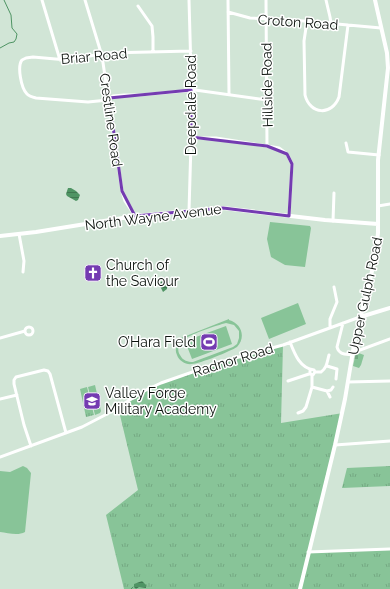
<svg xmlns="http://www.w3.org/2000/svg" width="390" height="589" font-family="Raleway,sans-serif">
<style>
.grass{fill:url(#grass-tufts)}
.cemetery{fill:url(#cemetery-stones)}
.garden{fill:#88c498;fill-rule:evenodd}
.water{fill:url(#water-rules)}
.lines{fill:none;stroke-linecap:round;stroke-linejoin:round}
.stream{stroke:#4f9464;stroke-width:1}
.street{stroke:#fff;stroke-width:3}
.secondary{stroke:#fff;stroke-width:4}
.marked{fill:none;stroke:#743bb1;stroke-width:3;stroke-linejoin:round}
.labels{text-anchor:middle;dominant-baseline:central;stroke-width:3;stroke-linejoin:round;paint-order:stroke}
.street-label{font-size:14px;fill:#0c130e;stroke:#fff}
.poi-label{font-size:14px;fill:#0c130e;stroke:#fff;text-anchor:start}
</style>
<defs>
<pattern id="grass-tufts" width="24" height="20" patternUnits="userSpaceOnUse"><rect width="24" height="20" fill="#88c498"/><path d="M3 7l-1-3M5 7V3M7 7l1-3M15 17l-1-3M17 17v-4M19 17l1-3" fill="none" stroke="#74a882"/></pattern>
<pattern id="cemetery-stones" width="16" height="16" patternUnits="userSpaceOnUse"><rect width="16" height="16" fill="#88c498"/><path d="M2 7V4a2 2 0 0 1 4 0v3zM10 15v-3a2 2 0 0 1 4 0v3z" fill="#74a882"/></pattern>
<pattern id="water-rules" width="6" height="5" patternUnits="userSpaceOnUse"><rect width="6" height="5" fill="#4f9464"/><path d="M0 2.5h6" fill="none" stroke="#407851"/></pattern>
</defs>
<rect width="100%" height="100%" fill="#d1e5d6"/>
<!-- grass -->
<path class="grass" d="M283,345L281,423L343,413L309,552L390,549V589H124L106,515L138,490L118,407L153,387L224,361Z
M95,385L101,411L100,413L95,415L88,387Z
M87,387L94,415L86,417L80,389Z
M390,466V486L342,488L347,468Z"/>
<!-- cemetery -->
<path class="cemetery" d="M356,352L364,355L361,365L359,368L353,366Z"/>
<!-- garden -->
<path class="garden" d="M270,222L310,226L311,228L305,267L285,265L271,257L267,239Z
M298,303L306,324L269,339L261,318Z
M229,319V320C242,324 246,337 237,347C231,351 199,364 192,364C186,365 179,361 177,355C174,349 177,343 181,338ZM226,323L234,325L239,331V338L237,344L233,347L193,362C188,362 183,361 180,355C177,351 178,345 182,341C187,335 218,325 226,323Z
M226,326L232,344L192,359L185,341Z
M23,466L27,468L31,473L25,532C18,536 8,533 0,532V471L10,472Z"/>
<!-- water -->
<path class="water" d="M68,188H71L76,191L80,195L78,200L76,201L67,196L66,194Z
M166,280L168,282L167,289L163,292L159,284L162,281Z
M142,581L146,585V588L139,587L136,589L134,587V584Z"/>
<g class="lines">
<!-- stream -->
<path class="stream" d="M0,48L9,43L14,42L16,39L17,34L12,28L11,15L4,0
M131,589L133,587"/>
<!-- street -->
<path class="street" d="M42,0L60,60
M85,0L102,56L122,191L125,201L135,216
M189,0L192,108L189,211
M228,0L229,94
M266,0L267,146
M326,0L330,17L331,23
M138,6L152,26L153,37V52
M228,12L250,18L293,20L381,28
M307,21L304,41L305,95C310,115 332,116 339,97L348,25
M191,51L107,53L67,60L33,57L26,58L22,60C17,66 21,88 27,94C29,96 32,97 36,98L88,102L108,100L113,96L124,95H140L195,90L267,100
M191,138H216L267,146L279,148L287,154L292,164L289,216
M346,143L348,152L379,155
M378,206L390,204
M333,221L334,193
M19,234L24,261L23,272
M343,323L337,347C339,355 346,354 352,355
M25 331a4 4 0 1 1 8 0a4 4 0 1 1-8 0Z
M330,327V319L337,302L334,287
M0,338L25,331
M290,342C295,355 300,368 314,370L315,372L313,375L310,374V370
M353,351L360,350L390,339
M327,366L337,369L336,379
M315,372H321C327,368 327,362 329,355
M288,381L309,374
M348,382L390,381
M312,387L327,391L331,390L333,387
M327,391L330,397
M0,399L17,395
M298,413L303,411L306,407L312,387V375
M335,445L390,441
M31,446L24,425L14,384V380L16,377L44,370L48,371L50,374L66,433
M0,457L82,427L107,414L146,390L161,383L224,361L283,345L360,317
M308,552L390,549"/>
<!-- secondary -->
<path class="secondary" d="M0,236L36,232L135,216L223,208L325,220L378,224
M360,317L390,308
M300,589L335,445L345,399L355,339L375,259L378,233V160L388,68L387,53L375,0"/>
</g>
<!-- marked area -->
<path class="marked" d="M191,90V137L267,146L287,154L292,164L289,216L223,208L135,216L122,191L109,98Z"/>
<!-- icons -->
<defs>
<symbol id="church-square" viewBox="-11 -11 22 22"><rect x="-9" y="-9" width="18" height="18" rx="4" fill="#743bb1" stroke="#fff"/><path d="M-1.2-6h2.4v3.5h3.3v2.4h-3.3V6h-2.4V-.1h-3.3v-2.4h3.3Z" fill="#fff"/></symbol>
<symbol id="stadium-square" viewBox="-11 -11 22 22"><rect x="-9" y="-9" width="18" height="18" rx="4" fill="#743bb1" stroke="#fff"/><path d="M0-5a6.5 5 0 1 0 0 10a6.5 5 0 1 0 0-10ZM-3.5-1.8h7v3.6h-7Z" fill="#fff"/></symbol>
<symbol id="university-square" viewBox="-11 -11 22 22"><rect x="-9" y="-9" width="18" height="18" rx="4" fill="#743bb1" stroke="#fff"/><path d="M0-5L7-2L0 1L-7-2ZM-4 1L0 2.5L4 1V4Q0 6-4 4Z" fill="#fff"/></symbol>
</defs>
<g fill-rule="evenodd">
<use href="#church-square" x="83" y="263" width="20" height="20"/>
<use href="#stadium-square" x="199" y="332" width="20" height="20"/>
<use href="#university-square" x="82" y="391" width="20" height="20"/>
</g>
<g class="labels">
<!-- street labels -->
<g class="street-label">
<text transform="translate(298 22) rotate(4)">Croton Road</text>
<text transform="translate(94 56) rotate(-5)">Briar Road</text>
<text transform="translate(267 85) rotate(-91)">Hillside Road</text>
<text transform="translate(191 105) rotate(-90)">Deepdale Road</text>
<text transform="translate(111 120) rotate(82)">Crestline Road</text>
<text transform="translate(153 217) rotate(-7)">North Wayne Avenue</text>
<text transform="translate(365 296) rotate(-78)">Upper Gulph Road</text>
<text transform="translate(233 360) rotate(-17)">Radnor Road</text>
</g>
<!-- poi labels -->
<g class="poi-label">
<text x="106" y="265">Church of<tspan x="106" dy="16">the Saviour</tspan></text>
<text x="196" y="342" text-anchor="end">O’Hara Field</text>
<text x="105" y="393">Valley Forge<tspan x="105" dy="16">Military Academy</tspan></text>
</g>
</g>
</svg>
